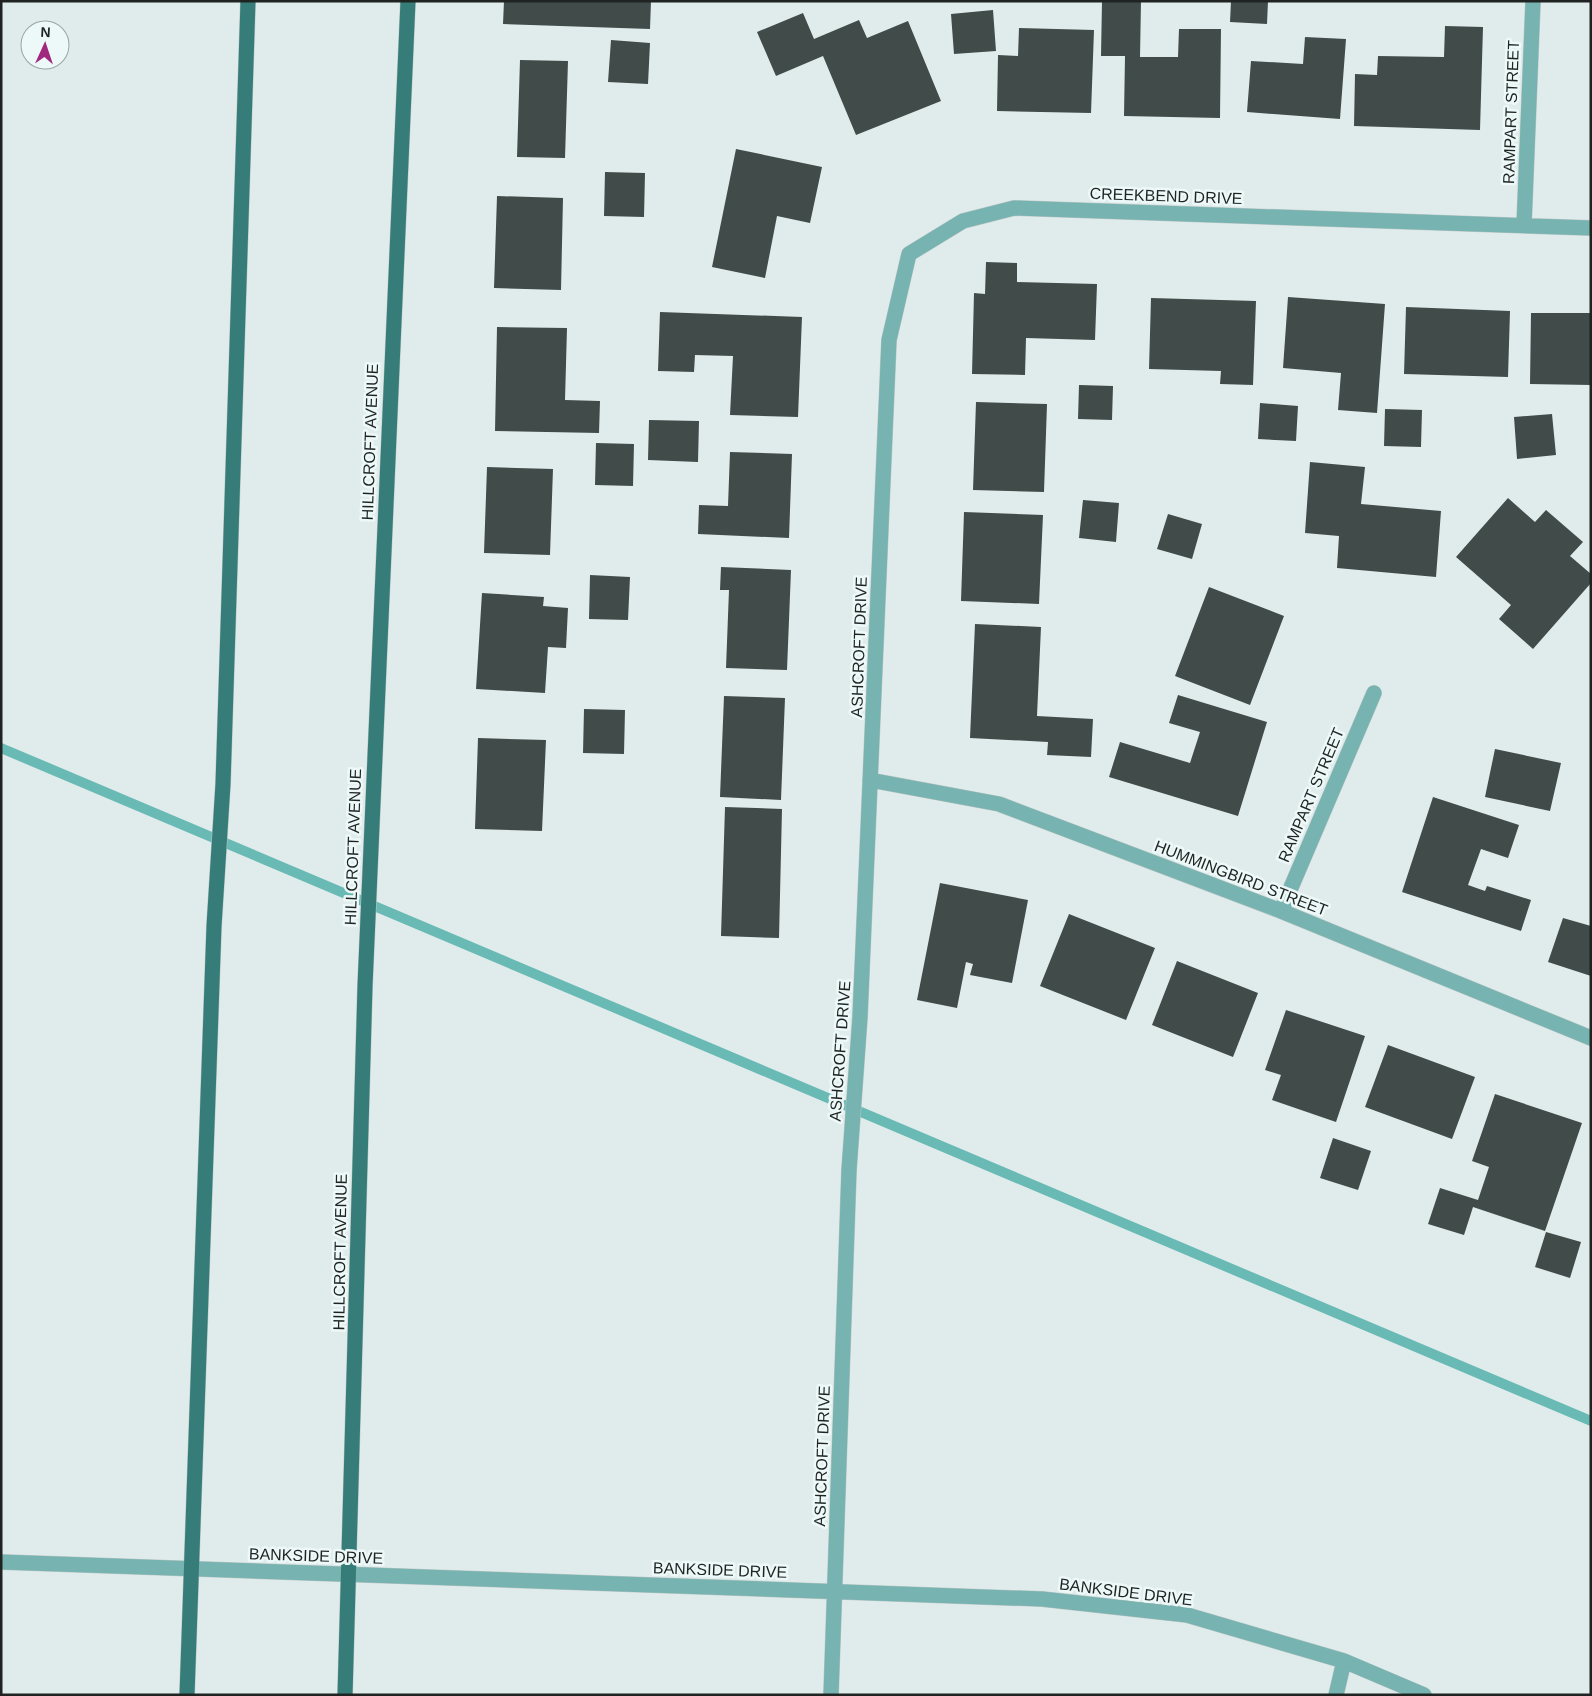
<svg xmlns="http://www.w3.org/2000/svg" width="1592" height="1696" font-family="Arial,sans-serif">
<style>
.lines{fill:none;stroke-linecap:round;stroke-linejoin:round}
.stream{stroke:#69b9b5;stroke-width:10}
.building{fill:#414b4a}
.street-casing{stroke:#bdc8c7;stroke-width:16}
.primary-casing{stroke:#bdc8c7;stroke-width:16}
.street{stroke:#77b3b0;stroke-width:15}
.primary{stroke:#367d7a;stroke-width:15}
.labels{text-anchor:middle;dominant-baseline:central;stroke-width:5;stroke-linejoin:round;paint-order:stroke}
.street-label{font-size:16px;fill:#1f2423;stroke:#edf9f8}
</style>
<rect width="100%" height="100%" fill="#e0eceb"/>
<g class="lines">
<!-- stream -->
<path class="stream" d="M1,748L1591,1421"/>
</g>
<!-- building -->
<path class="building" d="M504,1H651L650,29L503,24Z
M1102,1H1141L1140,57H1178L1179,29H1221L1220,118L1124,116L1125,56H1101Z
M1231,1H1268L1267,24L1230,22Z
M993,10L996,51L954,54L951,14Z
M803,13L814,39L859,20L867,38L908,21L941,101L856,135L823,56L776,76L757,32Z
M1445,26L1483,27L1480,130L1354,126L1355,74L1377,75L1378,56L1444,57Z
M1019,28L1094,30L1091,113L997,111L998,55L1018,56Z
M1305,37L1346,39L1340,119L1247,112L1251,61L1303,64Z
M611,40L650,43L648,84L608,82Z
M520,60L568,61L565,158L517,157Z
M736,149L822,167L810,223L777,216L765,278L712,267Z
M605,172L645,173L644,217L604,216Z
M497,196L563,198L561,290L494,288Z
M986,262L1017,263V282L1097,284L1095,340L1026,338L1025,375L972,374L974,293L985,294Z
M1288,297L1385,304L1377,413L1338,410L1341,373L1283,368Z
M1151,298L1256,301L1253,385L1220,384L1221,371L1149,369Z
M1406,307L1510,311L1508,377L1404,374Z
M660,312L802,317L798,417L730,415L733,356L695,355L694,372L658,371Z
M1531,313H1591V385L1530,384Z
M497,327L567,328L565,400L600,401L599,433L495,431Z
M1079,385L1113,386L1112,420L1078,419Z
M976,402L1047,404L1044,492L973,490Z
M1260,403L1298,406L1296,441L1258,439Z
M1385,409L1422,410L1421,447L1384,446Z
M1552,414L1556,455L1517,459L1514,417Z
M649,420L699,421L698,462L648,460Z
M596,443L634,444L633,486L595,485Z
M730,452L792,454L789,538L698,534L699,505L728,506Z
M1310,462L1365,467L1361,504L1441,511L1436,577L1337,568L1339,536L1305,533Z
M487,467L553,469L550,555L484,553Z
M1508,498L1535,522L1546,510L1583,542L1570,556L1591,574V583L1533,649L1499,619L1511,605L1456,557Z
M1083,500L1119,503L1116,542L1079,538Z
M964,512L1043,515L1039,604L961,601Z
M1168,514L1202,524L1192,559L1157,549Z
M721,567L791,570L787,670L726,668L729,590H720Z
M590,575L630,577L628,620L589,619Z
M1209,587L1284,616L1250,705L1175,676Z
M482,593L544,597L543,606L568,608L566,648L548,647L545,693L476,689Z
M975,624L1041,627L1037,716L1093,719L1091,757L1047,755L1048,742L970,738Z
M1178,695L1267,722L1238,816L1109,777L1120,742L1190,763L1200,732L1169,723Z
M724,696L785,698L781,800L720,797Z
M584,709L625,710L624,754L583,753Z
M478,738L546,740L542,831L475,829Z
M1495,749L1561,763L1550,811L1485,797Z
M1433,797L1519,825L1508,858L1481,849L1468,885L1485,891L1487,886L1531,900L1521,931L1402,892Z
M725,807L782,809L779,938L721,936Z
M940,883L1028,900L1012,983L970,975L973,964L966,962L957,1008L917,1000Z
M1069,914L1155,948L1126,1020L1040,986Z
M1563,918L1591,926V976L1548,962Z
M1177,961L1258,993L1233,1057L1152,1025Z
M1286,1010L1365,1036L1336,1122L1272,1100L1281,1075L1265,1070Z
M1388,1045L1475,1077L1452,1139L1365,1107Z
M1495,1094L1582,1123L1545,1231L1473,1207L1464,1235L1428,1224L1440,1188L1478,1200L1489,1167L1472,1161Z
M1333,1138L1371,1151L1358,1190L1320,1178Z
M1546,1232L1581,1242L1570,1278L1535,1267Z"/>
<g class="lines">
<defs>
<path id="street" d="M1524,225L1533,1
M870,780L999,804L1281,911L1591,1038
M1281,911L1374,693
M1,1562L1042,1599L1187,1615L1344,1661L1424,1695
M831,1695L849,1170L860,1017L889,340L909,254L963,221L1014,208L1591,228
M1336,1695L1344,1661"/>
<path id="primary" d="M187,1695L214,926L223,784L248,1
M345,1695L365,986L408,1"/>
</defs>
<!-- street casing -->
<use href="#street" class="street-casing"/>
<!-- primary casing -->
<use href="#primary" class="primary-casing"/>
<!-- street -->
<use href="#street" class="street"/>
<!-- primary -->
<use href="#primary" class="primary"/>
</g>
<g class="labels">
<!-- street labels -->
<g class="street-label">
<text transform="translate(1511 112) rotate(-88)">RAMPART STREET</text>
<text transform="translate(1166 196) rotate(2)">CREEKBEND DRIVE</text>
<text transform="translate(370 442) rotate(-88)">HILLCROFT AVENUE</text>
<text transform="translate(859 647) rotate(-88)">ASHCROFT DRIVE</text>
<text transform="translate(1311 795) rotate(-67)">RAMPART STREET</text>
<text transform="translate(353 847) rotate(-88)">HILLCROFT AVENUE</text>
<text transform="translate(1241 878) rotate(21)">HUMMINGBIRD STREET</text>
<text transform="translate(840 1051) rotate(-86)">ASHCROFT DRIVE</text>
<text transform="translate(340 1252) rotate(-89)">HILLCROFT AVENUE</text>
<text transform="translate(822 1456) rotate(-88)">ASHCROFT DRIVE</text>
<text transform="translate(316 1556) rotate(2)">BANKSIDE DRIVE</text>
<text transform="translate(720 1570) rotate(2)">BANKSIDE DRIVE</text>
<text transform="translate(1126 1592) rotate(7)">BANKSIDE DRIVE</text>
</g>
</g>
<!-- border -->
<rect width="1592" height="1696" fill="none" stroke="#1f2423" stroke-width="5"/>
<!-- north arrow -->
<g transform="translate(45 45) rotate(3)"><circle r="24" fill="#edf9f8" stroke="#9ba4a3"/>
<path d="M0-4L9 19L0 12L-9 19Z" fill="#a1287f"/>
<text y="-8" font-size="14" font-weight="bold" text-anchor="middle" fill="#1f2423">N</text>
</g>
</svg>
